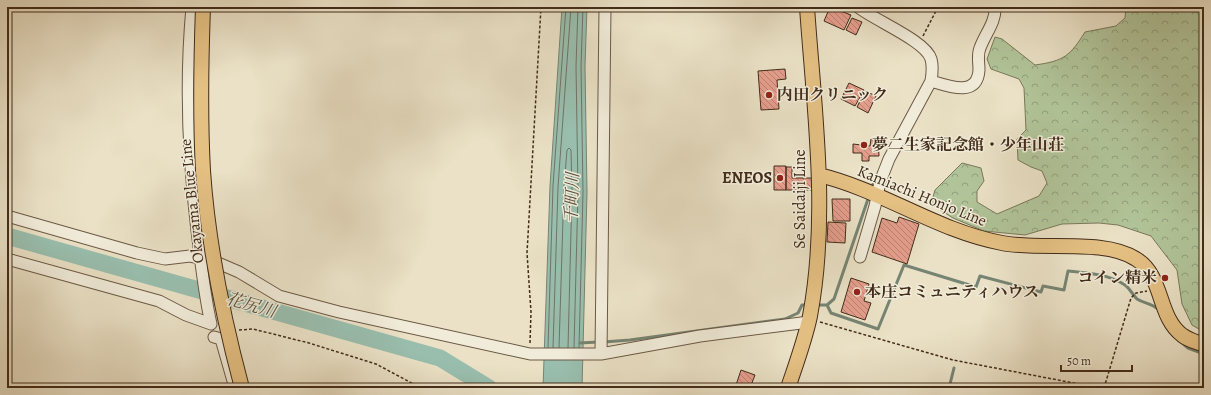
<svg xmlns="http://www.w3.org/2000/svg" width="1211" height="395" font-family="Alegreya,'Noto Serif JP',serif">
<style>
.forest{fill:url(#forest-crowns);stroke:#7a785a}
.water{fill:#99beae;stroke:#768473}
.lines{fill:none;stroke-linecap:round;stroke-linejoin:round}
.shore{stroke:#6e7564;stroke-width:1}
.stream{stroke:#768473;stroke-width:3}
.river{stroke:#99beae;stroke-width:17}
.building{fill:url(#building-back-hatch);stroke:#422c1a}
.minor-casing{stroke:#6c5945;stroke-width:13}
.major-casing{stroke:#422c1a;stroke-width:16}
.path{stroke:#422c1a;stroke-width:1.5;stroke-dasharray:3 2;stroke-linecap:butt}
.minor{stroke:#f1ecda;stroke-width:11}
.major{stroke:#e5c083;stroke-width:14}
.major-bridge-casing{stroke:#422c1a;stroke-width:16;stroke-linecap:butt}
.major-bridge{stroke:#e5c083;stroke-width:14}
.poi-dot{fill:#8f2418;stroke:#f1ecda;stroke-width:1.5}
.labels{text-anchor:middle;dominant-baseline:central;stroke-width:3;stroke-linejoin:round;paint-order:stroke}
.poi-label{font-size:16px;font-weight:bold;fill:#422c1a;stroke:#f1ecda;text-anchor:start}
.street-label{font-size:16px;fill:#422c1a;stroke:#f1ecda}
.water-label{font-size:17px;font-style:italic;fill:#58503f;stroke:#f1ecda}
</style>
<defs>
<pattern id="forest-crowns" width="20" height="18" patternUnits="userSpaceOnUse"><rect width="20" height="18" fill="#b1c499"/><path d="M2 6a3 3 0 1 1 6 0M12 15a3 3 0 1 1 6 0" fill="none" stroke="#929f7c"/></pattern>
<pattern id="building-back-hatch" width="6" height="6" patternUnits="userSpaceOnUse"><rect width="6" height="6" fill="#e59e8d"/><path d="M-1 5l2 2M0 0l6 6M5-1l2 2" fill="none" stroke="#bb8172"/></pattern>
</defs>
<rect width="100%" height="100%" fill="#eae1c6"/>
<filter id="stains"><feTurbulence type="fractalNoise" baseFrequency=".005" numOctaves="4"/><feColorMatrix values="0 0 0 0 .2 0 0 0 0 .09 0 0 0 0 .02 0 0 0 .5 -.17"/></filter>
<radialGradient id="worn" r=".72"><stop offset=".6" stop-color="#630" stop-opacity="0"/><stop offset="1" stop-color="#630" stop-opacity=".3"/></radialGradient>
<!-- forest -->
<path class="forest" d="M1126,7H1204V332L1192,325L1182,304L1177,270L1151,236L1118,225L1099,223L1062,224L1025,235L984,231L953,218L931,204L935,190L962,163L981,168L984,181L977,191V202L997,214L1039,196L1047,183L1042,171L1031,167L1018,160L1017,139L1026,130L1024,88L1019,79L991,69L987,59L995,37L1002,39L1035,65C1064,61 1070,56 1085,32L1116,26L1125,18Z"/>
<!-- water -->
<path class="water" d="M562,7H587L585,66L587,192L582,388H543L550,186Z"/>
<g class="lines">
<!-- shore -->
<path class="shore" d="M548,348L553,186L566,7
M553,348L558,187L571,7
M559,348L564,187L567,150L569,148L571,150L572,192L568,348
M574,348L578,192L576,66L578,7
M579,348L583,192L581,66L583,7"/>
<!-- stream -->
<path class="stream" d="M871,189L877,175
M815,305H827L834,299L869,196
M827,305L831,313L878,329L904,265L976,287L980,276L1041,292L1043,286L1064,290L1068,271C1088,273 1108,274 1125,285C1130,289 1133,295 1137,299C1145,304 1152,303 1159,310
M1174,336L1188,348L1204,354
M604,342L630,340L785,319L798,313L802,305H807
M580,343L598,342
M949,388L954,368"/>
<!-- river -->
<path class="river" d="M7,236L440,358L489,388"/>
</g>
<!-- building -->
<path class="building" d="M830,7L851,15L844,30L824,21Z
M852,18L862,22L856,35L846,30Z
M785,69L786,79L777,80L779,109L761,110L758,71Z
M849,83L864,90L855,106L841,99Z
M865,91L876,96L868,113L857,107Z
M871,139H878L879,156H869V161H862V153H853V144L870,146Z
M774,166H786V190H774Z
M786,167H792V178H814V190H786Z
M832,199H850V221H833Z
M899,217L919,224L907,264L872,252L882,218L897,223Z
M828,222L846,223L845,243L827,242Z
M851,278L869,284L864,301L871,303L865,320L841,312Z
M741,370L755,375L750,388H735Z"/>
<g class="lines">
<defs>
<path id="minor" d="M192,7C185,82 188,156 197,231C201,262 204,293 211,324
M605,7L601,354L700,336L809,322
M858,7C874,20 926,41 931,59C933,66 932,75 931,81
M7,216L137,253L165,259L190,256L218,263L239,272L279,296L339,312L530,354H601
M860,257L875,206L880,182L889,159L931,81C948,86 977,98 979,70C979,62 977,55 980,48C985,34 996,22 995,7
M7,259L159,301L186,315L211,324
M214,337L221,339L235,388"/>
<path id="major" d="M819,175C882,190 937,231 1002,243C1041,251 1104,238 1136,259C1164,276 1157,316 1182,335C1188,340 1197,342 1204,345
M788,388C796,364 805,340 810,316C829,214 814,109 807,7"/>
</defs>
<!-- minor casing -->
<use href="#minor" class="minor-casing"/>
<!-- major casing -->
<use href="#major" class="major-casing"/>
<!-- path -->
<path class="path" d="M7,15L9,7
M923,36L938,7
M820,322L953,360L1100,388
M239,330L253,329L309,343L376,364L421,388
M530,343L531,312L527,253L541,7
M1104,388L1131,298L1136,293L1147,291"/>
<!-- minor -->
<use href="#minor" class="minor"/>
<!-- major -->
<use href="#major" class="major"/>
<defs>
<path id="major-bridge" d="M203,7C201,62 200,116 203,171C208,244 223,317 242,388"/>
</defs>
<!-- major-bridge casing -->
<use href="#major-bridge" class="major-bridge-casing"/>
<!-- major-bridge -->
<use href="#major-bridge" class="major-bridge"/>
</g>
<!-- markers -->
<g class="poi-dot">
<circle cx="769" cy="95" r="4"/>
<circle cx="864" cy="145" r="4"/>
<circle cx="780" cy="178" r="4"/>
<circle cx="1165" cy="278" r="4"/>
<circle cx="857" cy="292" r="4"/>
</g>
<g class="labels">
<!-- poi labels -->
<g class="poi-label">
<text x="777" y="95">内田クリニック</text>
<text x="872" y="145">夢二生家記念館・少年山荘</text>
<text x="772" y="178" text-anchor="end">ENEOS</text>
<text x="1157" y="278" text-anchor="end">コイン精米</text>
<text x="865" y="292">本庄コミュニティハウス</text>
</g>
<!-- street labels -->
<g class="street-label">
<text transform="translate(922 196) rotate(22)">Kamiachi Honjo Line</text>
<text transform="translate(800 199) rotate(-90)">Se Saidaiji Line</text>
<text transform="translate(192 201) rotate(-96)">Okayama Blue Line</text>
</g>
<!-- water labels -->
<g class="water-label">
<text transform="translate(572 198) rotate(-88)">千町川</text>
<text transform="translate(251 305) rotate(16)">花尻川</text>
</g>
</g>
<!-- margin -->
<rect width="1211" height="395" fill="none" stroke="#eae1c6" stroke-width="24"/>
<rect x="8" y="8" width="1195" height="379" fill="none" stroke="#422c1a" stroke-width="2"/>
<rect x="12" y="12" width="1187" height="371" fill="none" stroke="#422c1a"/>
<!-- scale -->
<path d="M1061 365v6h71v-6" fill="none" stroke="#422c1a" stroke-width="2"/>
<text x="1067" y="365" font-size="12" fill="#422c1a" stroke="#f1ecda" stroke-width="3" paint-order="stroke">50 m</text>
<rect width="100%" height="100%" filter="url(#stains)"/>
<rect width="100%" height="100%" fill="url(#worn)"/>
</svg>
